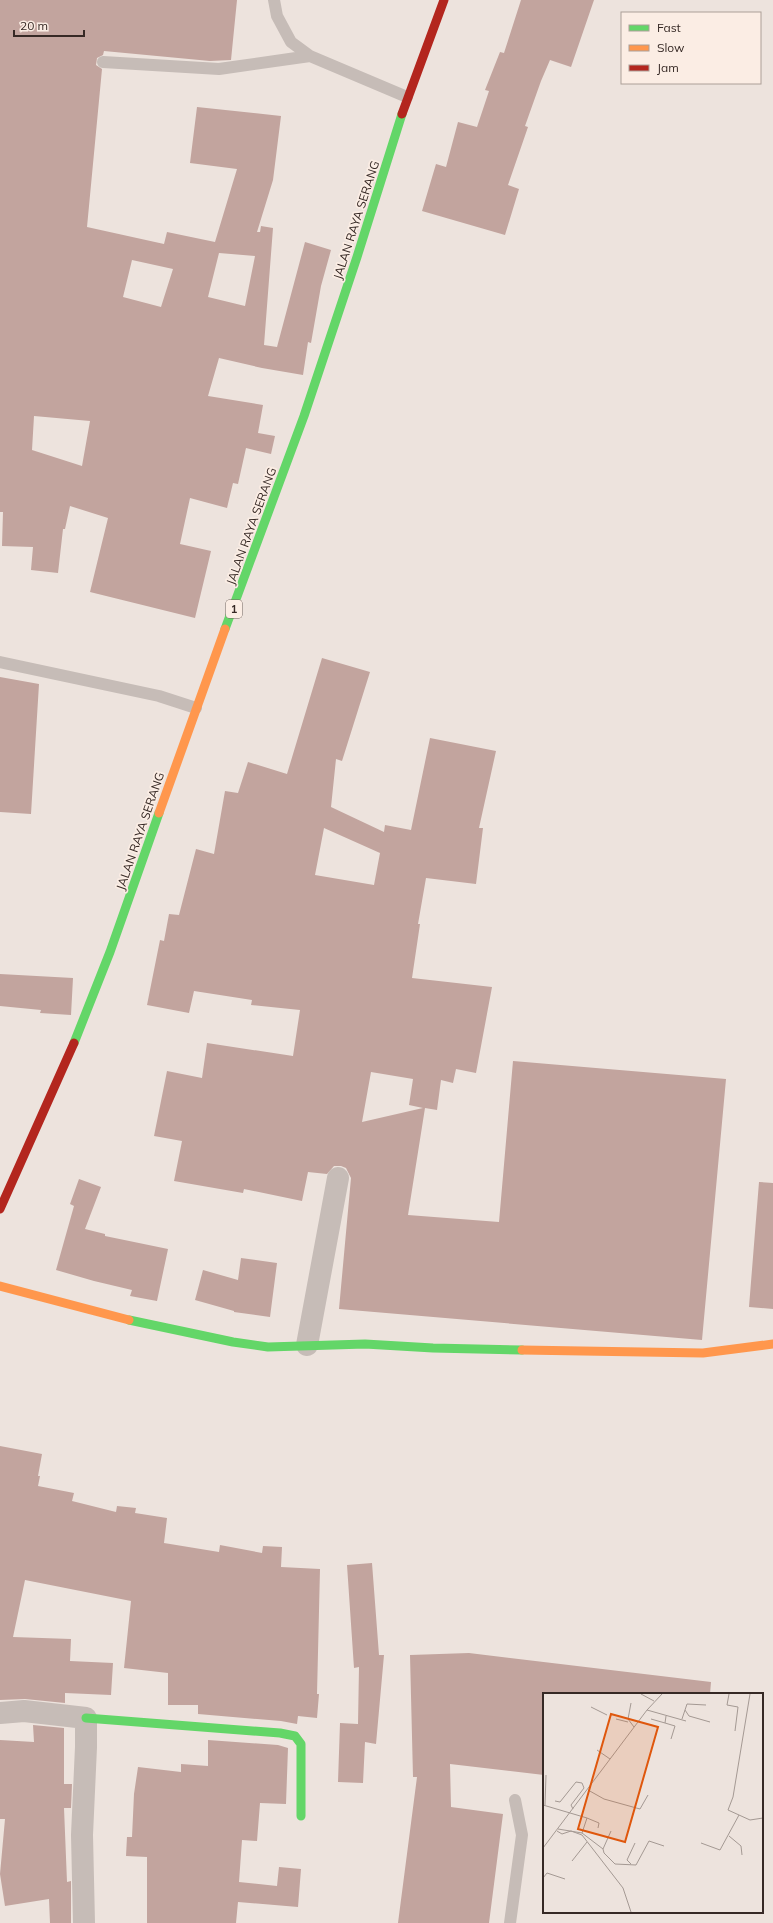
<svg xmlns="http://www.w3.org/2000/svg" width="773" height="1923" font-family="Mulish,sans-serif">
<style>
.building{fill:#c2a49e;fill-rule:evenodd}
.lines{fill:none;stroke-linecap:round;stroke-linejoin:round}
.lane{stroke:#c6bcb7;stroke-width:12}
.street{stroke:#c6bcb7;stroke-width:22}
.fast{stroke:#63d668;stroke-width:9}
.slow{stroke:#ff974d;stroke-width:9}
.jam{stroke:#b3261e;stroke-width:9}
.labels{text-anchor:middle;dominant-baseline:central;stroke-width:3.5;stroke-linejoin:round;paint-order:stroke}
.shield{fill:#fbede4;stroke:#71645e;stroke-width:1}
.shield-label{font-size:11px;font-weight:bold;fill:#362925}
.street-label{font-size:12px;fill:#362925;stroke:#fbede4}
.inset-road{fill:none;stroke:#a49993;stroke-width:1}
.view{fill:#df570d;fill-opacity:0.15;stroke:#df570d;stroke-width:2}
.inset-edge{fill:none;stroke:#362925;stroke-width:2}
</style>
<rect width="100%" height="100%" fill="#ede3dd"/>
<!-- building -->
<path class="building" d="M0,0H237L231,60L210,61L104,51L103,55L97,58L96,65L102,69L87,227L164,244L167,232L215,242L237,169L190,163L197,107L281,116L273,180L257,232H260L261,226L273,228L264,345L277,347L305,242L331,250L321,286L311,343L308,342L303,375L262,368L219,358L208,396L263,405L258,433L275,436L271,454L246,448L238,484L233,483L227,508L190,498L180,544L211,551L195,618L90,592L108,518L70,506L65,529H63L58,573L31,570L33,547L2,546L3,512H0ZM219,253L255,256L245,306L208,297ZM132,260L173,269L161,307L123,297ZM34,416L90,421L82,466L32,450Z
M521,0H594L571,67L550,60L541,81L525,126L528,127L508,185L519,189L505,235L422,211L436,164L446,167L458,122L477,127L489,91L485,90L500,52L504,53Z
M322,658L370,672L342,761L336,759L331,807L384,832L385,825L411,830L430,738L496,751L479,828H483L476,884L426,878L418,924H420L412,978L492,987L476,1073L456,1069L453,1083L441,1080L437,1110L425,1108L408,1215L499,1222L513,1061L726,1079L702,1340L339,1309L351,1178L346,1168L341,1166H334L327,1174L308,1172L302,1201L244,1189L243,1193L174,1181L182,1141L154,1136L167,1071L202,1078L207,1043L293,1056L300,1010L251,1005L252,1000L194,991L189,1013L147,1005L160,940L164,941L169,914L179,915L196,849L214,854L225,791L238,793L248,762L287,774ZM324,828L380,853L374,885L315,875ZM371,1072L413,1079L409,1105L423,1108L362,1122Z
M0,677L39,684L31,814L0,812Z
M0,974L73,978L71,1015L40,1013L41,1010L0,1006Z
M79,1179L101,1187L85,1229L105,1234V1236L168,1249L157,1301L130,1296L132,1290L94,1281L56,1270L74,1206L70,1204Z
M759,1182L773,1183V1309L749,1307Z
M241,1258L277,1263L270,1317L234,1312V1311L195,1300L203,1270L238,1280Z
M0,1446L42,1454L38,1476H40L38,1486L74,1493L72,1501L116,1512L117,1506L136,1508L135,1513L167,1518L164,1543L219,1552L220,1545L262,1553L263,1546L282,1547L281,1567L320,1569L317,1694H319L317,1718L298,1716L297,1724L281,1721L198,1714V1705H168V1673L124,1668L131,1601L25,1580L13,1637L71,1639L70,1661L113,1663L111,1695L65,1693V1703L25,1699L0,1700Z
M372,1563L379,1655H384L376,1744L365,1742L363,1783L338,1782L340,1723L358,1724L359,1667L354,1668L347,1565Z
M469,1653L711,1682L710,1694H544V1775L450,1764L451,1807L503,1814L489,1923H398L417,1777H413L410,1655Z
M33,1725L64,1728V1784H72L71,1808H64L67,1882L71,1881V1923H50L49,1899L5,1906L0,1874L5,1819H0V1740L34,1742Z
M208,1740L278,1745L288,1748L286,1804L260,1803L257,1841L242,1840L239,1882L277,1886L279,1867L301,1869L298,1907L238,1902L236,1923H147V1857L126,1856L127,1837H132L134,1794L138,1767L181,1772V1764L208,1766Z"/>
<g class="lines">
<!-- lane -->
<path class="lane" d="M274,0L277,16L291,42L310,56L407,97
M103,62L219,69L310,56
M0,662L159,696L196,708
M510,1923L522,1835L515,1800"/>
<!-- street -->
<path class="street" d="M307,1345L338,1178
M0,1713L24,1711L86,1718V1747L82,1835L84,1923"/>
<!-- fast -->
<path class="fast" d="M225,629L304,416L357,257L402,114
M74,1043L110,952L159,813
M129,1320L233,1342L268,1347L365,1344L433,1348L522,1350
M86,1718L280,1733L295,1736L301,1744V1816"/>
<!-- slow -->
<path class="slow" d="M159,813L225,629
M0,1286L129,1320
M522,1350L703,1353L773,1344"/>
<!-- jam -->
<path class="jam" d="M402,114L444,0
M0,1209L74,1043"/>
</g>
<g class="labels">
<!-- shield labels -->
<rect class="shield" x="226" y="600" width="16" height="18" rx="3"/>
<g class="shield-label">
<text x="234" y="609">1</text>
</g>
<!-- street labels -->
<g class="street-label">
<text transform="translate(356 220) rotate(-72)">JALAN RAYA SERANG</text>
<text transform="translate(251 526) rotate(-70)">JALAN RAYA SERANG</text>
<text transform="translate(140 831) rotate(-71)">JALAN RAYA SERANG</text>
</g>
</g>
<!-- overview -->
<g transform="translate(543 1693)">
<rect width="220" height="220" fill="#ede3dd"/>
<path class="inset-road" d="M98,1L111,8M186,1L184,12L195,14L192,38M207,1L190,104L185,117L207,127L220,125M88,10L85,26L91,34M48,14L64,22M104,17L143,28M142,17L146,23L167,29M73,26L85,29M108,26L122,30L123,23M139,26L144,11L163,12M122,30L132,33L128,46M54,57L67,66M45,97L61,106L97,116L105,102M12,108L17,109L33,89L39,90L41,95M0,112L44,125L39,140M2,112L3,82M30,116L28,112L41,95M44,125L56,130L55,135M15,136L39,140L60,156L61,160L72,171L93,172L106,148L121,153M14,138L19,141L28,138L39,142L80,195L88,219M186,143L198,153L199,162M158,150L177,157L196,122M0,155L104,17L119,1M60,156L68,138M29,168L44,149M88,171L84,167L92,150M0,185L4,180L22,186"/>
<path class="view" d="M68,21L115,34L82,149L35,136Z"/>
<rect width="220" height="220" class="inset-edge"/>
</g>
<!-- legend -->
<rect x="621" y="12" width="140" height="72" fill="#fbede4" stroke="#ac9f98"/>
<rect x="629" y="25" width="20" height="6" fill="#63d668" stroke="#ac9f98"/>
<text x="657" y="32" font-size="12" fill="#362925">Fast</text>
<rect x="629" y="45" width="20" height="6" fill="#ff974d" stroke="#ac9f98"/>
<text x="657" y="52" font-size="12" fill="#362925">Slow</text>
<rect x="629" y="65" width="20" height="6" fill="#b3261e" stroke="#ac9f98"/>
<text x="657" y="72" font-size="12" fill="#362925">Jam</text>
<!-- scale -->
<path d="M14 30v6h70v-6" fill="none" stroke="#362925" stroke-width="2"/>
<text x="20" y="30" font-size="12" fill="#362925" stroke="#fbede4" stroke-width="3" paint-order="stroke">20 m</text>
</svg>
